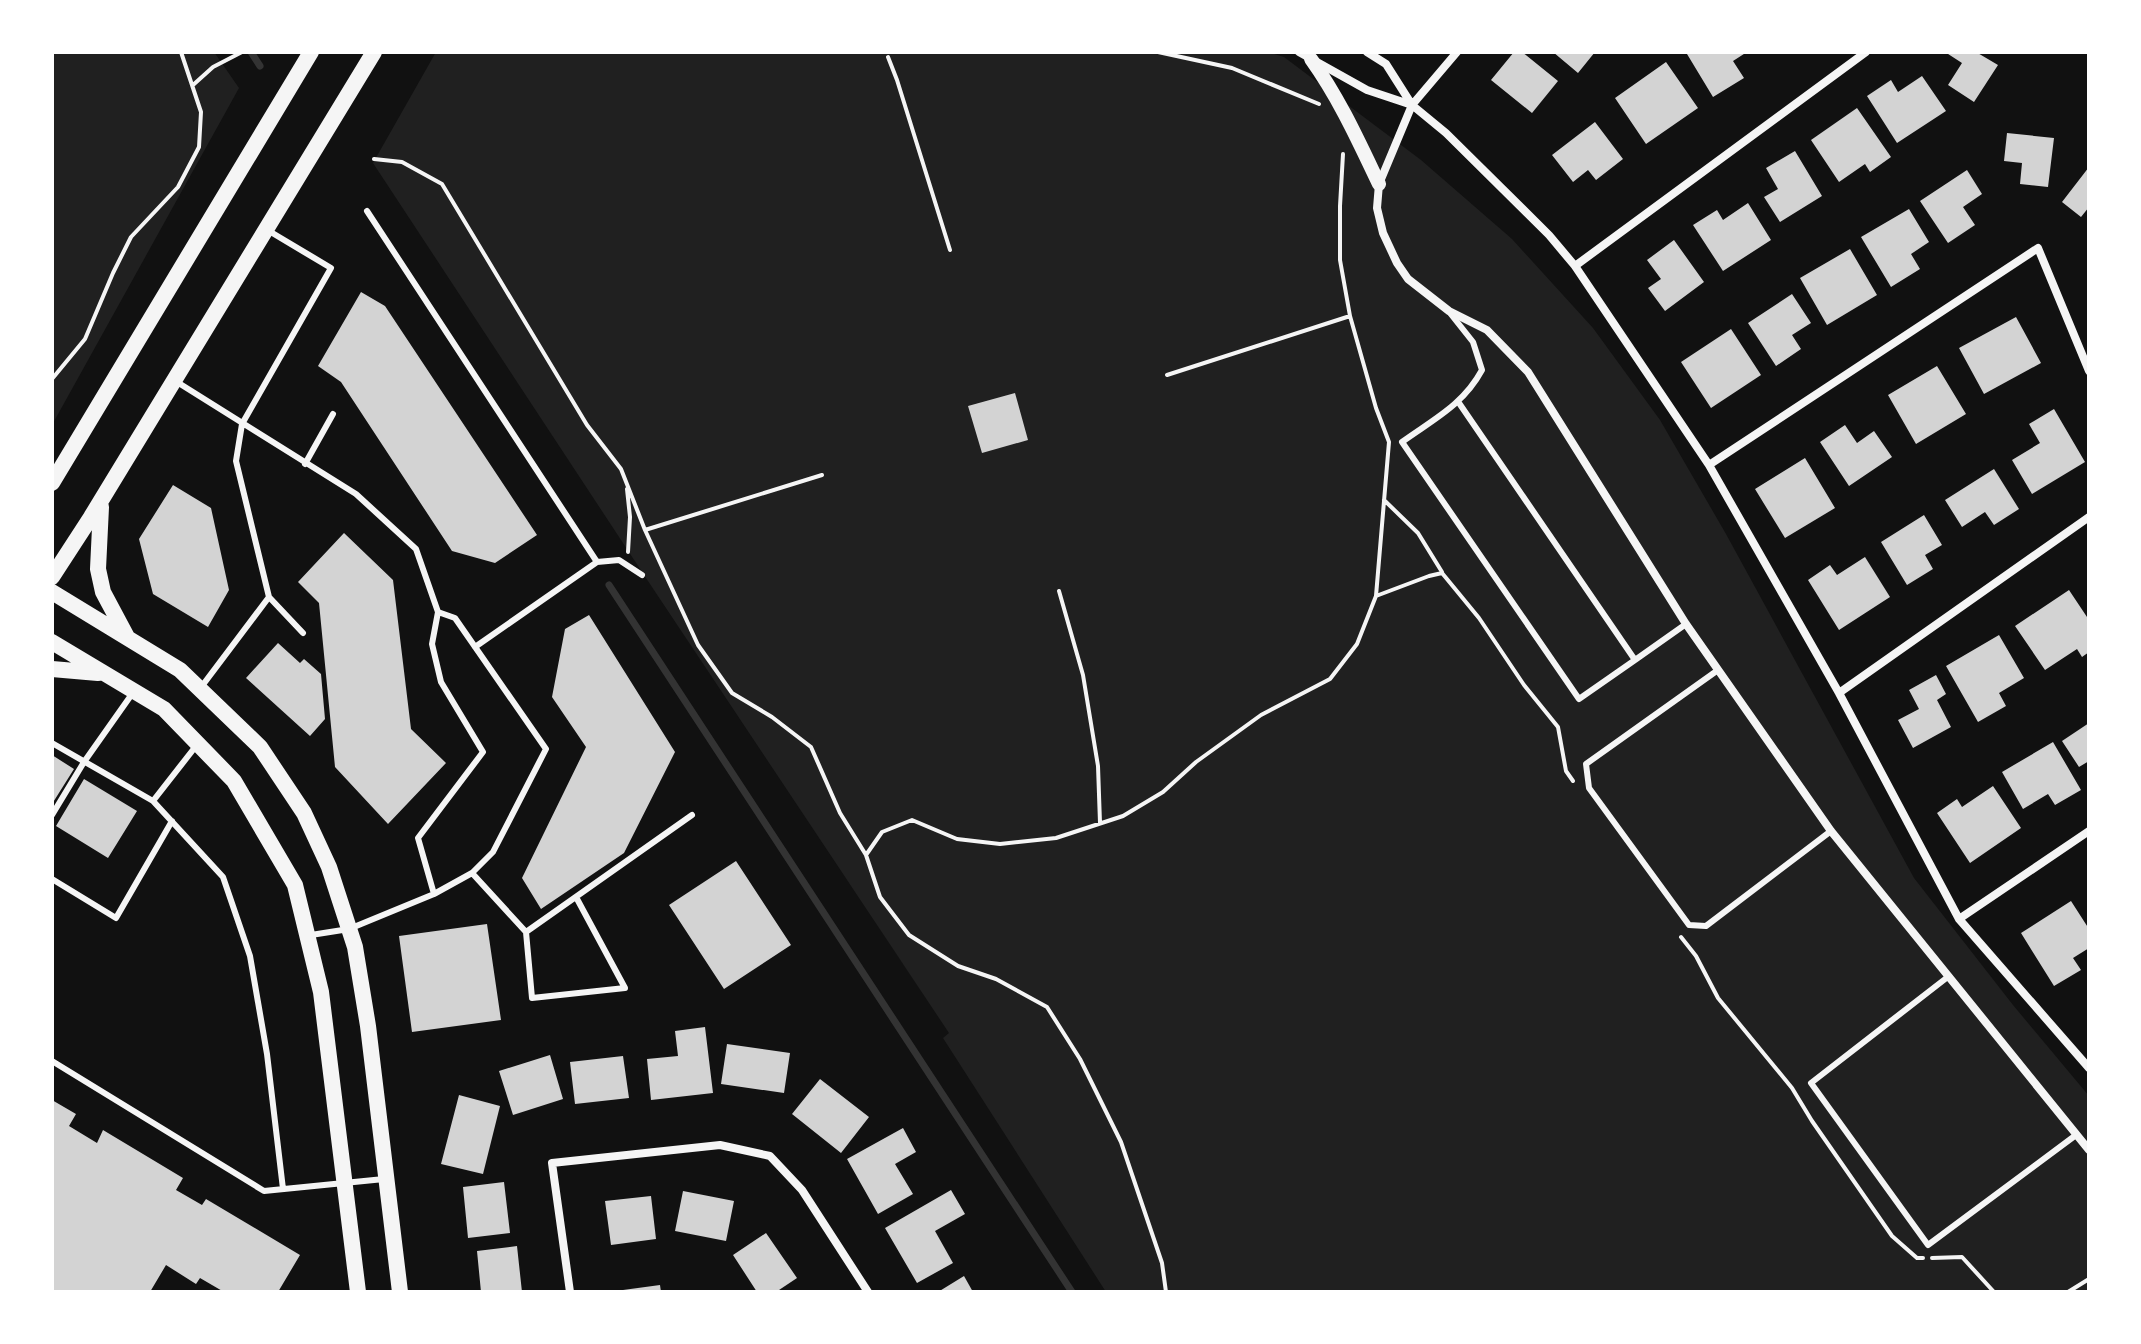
<svg xmlns="http://www.w3.org/2000/svg" width="2141" height="1344" font-family="'Exo 2',sans-serif">
<style>
.green{fill:#202020}
.lines{fill:none;stroke-linecap:round;stroke-linejoin:round}
.stream{stroke:#333;stroke-width:7}
.building{fill:#d3d3d3}
.path{stroke:#f5f5f5;stroke-width:4}
.service{stroke:#f5f5f5;stroke-width:6}
.minor{stroke:#f5f5f5;stroke-width:8}
.tertiary{stroke:#f5f5f5;stroke-width:14}
.secondary{stroke:#f5f5f5;stroke-width:16}
</style>
<rect width="100%" height="100%" fill="#111"/>
<!-- green -->
<path class="green" d="M52,52H214L239,88L52,425Z
M436,52H1268L1284,57L1421,160L1512,239L1593,328L1660,420L1726,534L1914,878L2013,1005L2089,1096V1292H1106L943,1038L949,1033L648,581L373,163Z"/>
<g class="lines">
<!-- stream -->
<path class="stream" d="M251,52L260,66
M609,585L1072,1292"/>
</g>
<!-- building -->
<path class="building" d="M1514,52H1522L1558,81L1532,113L1491,80Z
M1553,52H1595L1578,73Z
M1691,52H1747L1733,61L1744,78L1713,97L1687,54Z
M1945,52H1976L1998,65L1974,102L1948,85L1962,63Z
M1666,62L1698,108L1646,144L1615,98Z
M1922,76L1946,111L1897,143L1867,96L1891,80L1898,92Z
M1857,108L1891,157L1870,172L1865,164L1839,182L1811,140Z
M1595,122L1623,159L1596,180L1588,170L1573,182L1552,155Z
M2007,133L2054,138L2048,187L2020,184L2022,163L2004,161Z
M1795,151L1822,196L1780,222L1764,197L1778,189L1766,168Z
M2089,167V207L2081,217L2062,202Z
M1967,170L1982,194L1963,207L1975,225L1948,243L1920,201Z
M1748,203L1771,240L1723,271L1693,225L1717,210L1723,220Z
M1909,209L1929,242L1911,254L1920,269L1891,287L1861,237Z
M1674,240L1704,282L1665,311L1648,288L1661,279L1647,260Z
M1850,249L1877,295L1827,325L1800,278Z
M361,292L385,306L537,535L495,563L452,551L341,382L318,366Z
M1792,294L1811,323L1792,335L1801,349L1776,366L1748,323Z
M2016,317L2041,363L1984,394L1959,348Z
M1731,329L1761,375L1711,408L1681,362Z
M1937,366L1966,414L1916,444L1888,395Z
M1015,393L1028,440L982,453L968,406Z
M2054,409L2085,462L2032,494L2012,460L2040,443L2029,424Z
M1845,425L1857,443L1874,431L1892,457L1849,486L1820,442Z
M1805,458L1835,508L1785,538L1755,489Z
M1994,469L2019,509L1994,525L1985,512L1962,527L1945,500Z
M173,485L211,508L229,590L208,627L153,594L139,539Z
M1924,515L1942,545L1925,555L1933,569L1907,585L1881,542Z
M344,533L393,580L411,729L446,763L388,824L335,767L319,603L298,582Z
M1865,557L1890,597L1839,630L1808,580L1830,565L1837,575Z
M2069,590L2089,620V652L2082,657L2077,649L2045,670L2015,626Z
M589,615L675,752L624,853L541,909L522,878L586,747L552,697L565,629Z
M1999,635L2024,678L1999,693L2006,706L1978,722L1946,666Z
M278,643L300,663L304,659L321,674L325,719L310,736L246,678Z
M1936,675L1946,694L1937,700L1951,727L1913,748L1898,720L1919,709L1909,690Z
M2089,723V761L2079,767L2062,741Z
M2053,742L2081,790L2055,805L2048,794L2023,809L2002,772Z
M52,755L74,769L52,804Z
M84,779L137,811L108,858L56,826Z
M1993,786L2021,828L1970,863L1937,813L1957,799L1962,807Z
M736,861L791,945L724,989L669,905Z
M2071,901L2089,929V948L2073,958L2081,970L2054,986L2021,933Z
M487,924L501,1020L412,1032L399,936Z
M705,1027L713,1093L651,1100L647,1059L678,1056L675,1031Z
M727,1044L790,1053L784,1093L721,1084Z
M550,1055L563,1099L513,1115L499,1071Z
M623,1056L629,1098L575,1104L570,1062Z
M820,1079L869,1117L841,1153L792,1114Z
M459,1095L500,1106L483,1174L441,1164Z
M52,1100L76,1114L69,1126L97,1143L103,1130L183,1178L176,1190L202,1205L206,1199L300,1255L278,1292H224L200,1278L196,1284L166,1265L150,1292H52Z
M903,1128L916,1152L895,1164L913,1194L878,1214L847,1159Z
M504,1182L510,1233L468,1238L463,1187Z
M951,1190L965,1214L935,1231L953,1263L917,1283L885,1228Z
M683,1191L734,1201L726,1241L675,1231Z
M651,1196L656,1239L611,1245L605,1201Z
M766,1233L797,1278L776,1292H757L733,1255Z
M517,1246L522,1292H481L477,1251Z
M964,1276L973,1292H938Z
M660,1285L661,1292H623V1290Z"/>
<g class="lines">
<!-- path -->
<path class="path" d="M1158,52L1232,68L1319,104
M888,57L897,80L950,250
M193,85L213,67L242,52
M1343,154L1340,206V260L1350,316L1376,408L1389,442L1376,596
M374,159L402,162L442,184L587,425L621,469L645,530L698,645L732,693L772,717L811,747L840,813L866,855L880,897L909,935L958,966L996,979L1047,1007L1080,1059L1121,1142L1162,1263L1166,1292
M1167,375L1350,316
M52,379L85,339L113,273L131,237L178,187L199,147L201,112L181,52
M627,489L630,517L628,552
M1384,500L1418,533L1442,572
M645,530L822,475
M1059,591L1083,675L1098,766L1100,823
M866,855L882,832L912,820L957,839L1000,844L1056,838L1123,816L1163,792L1196,762L1261,715L1330,679L1357,644L1376,596L1429,576L1442,573L1479,618L1524,685L1558,727L1566,771L1573,781
M1681,937L1696,956L1718,998L1792,1088L1812,1121L1892,1236L1917,1258H1923
M1932,1258L1962,1257L1994,1292
M2068,1292L2089,1279"/>
<!-- service -->
<path class="service" d="M367,211L597,562L475,647
M1450,313L1473,342L1482,370C1463,405 1434,419 1402,442L1579,699L1635,660L1459,403
M177,382L356,494L416,549L438,612L432,644L441,682L483,752L418,838L434,894
M305,464L333,414
M597,562L619,560L642,575
M269,597L303,633
M1635,660L1686,624
M1718,670L1586,764L1589,788L1689,925L1706,926L1831,831
M202,686L269,597L236,461L242,424L331,268L269,231
M52,743L153,801
M196,746L153,801L223,877L250,956L267,1054L283,1189
M52,815L84,762L132,694
M472,873L526,932L692,815
M52,879L116,918L172,821
M526,932L532,998L625,988L576,897
M311,935L349,929L434,894L472,873L493,852L546,749L455,618L438,612
M1949,976L1811,1083L1928,1245L2076,1135
M52,1061L264,1191L384,1179"/>
<!-- minor -->
<path class="minor" d="M1299,52L1367,90L1412,105
M1367,52L1386,64L1412,105L1446,133L1549,235L1575,266L1709,465L1839,693L1959,919L2089,1068
M1457,52L1412,105L1379,184L1377,208L1383,233L1397,263L1408,279L1449,311L1487,330L1528,372L1686,624L1831,831L2089,1150
M1575,266L1866,52
M1709,465L2038,248L2089,371
M1839,693L2089,517
M1959,919L2089,831
M570,1292L552,1163L720,1145L770,1156L802,1190L868,1292"/>
<!-- tertiary -->
<path class="tertiary" d="M1311,59C1339,98 1358,140 1379,184"/>
<!-- secondary -->
<path class="secondary" d="M52,483L311,52
M101,507L98,569L103,592L127,637
M52,577L91,517L374,52
M52,592L180,670L260,747L304,813L329,867L355,947L368,1026L400,1292
M52,642L164,709L234,781L295,885L321,992L358,1292
M52,669L98,673"/>
</g>
<!-- border -->
<rect width="2141" height="1344" fill="none" stroke="#ffffff" stroke-width="108"/>
</svg>
